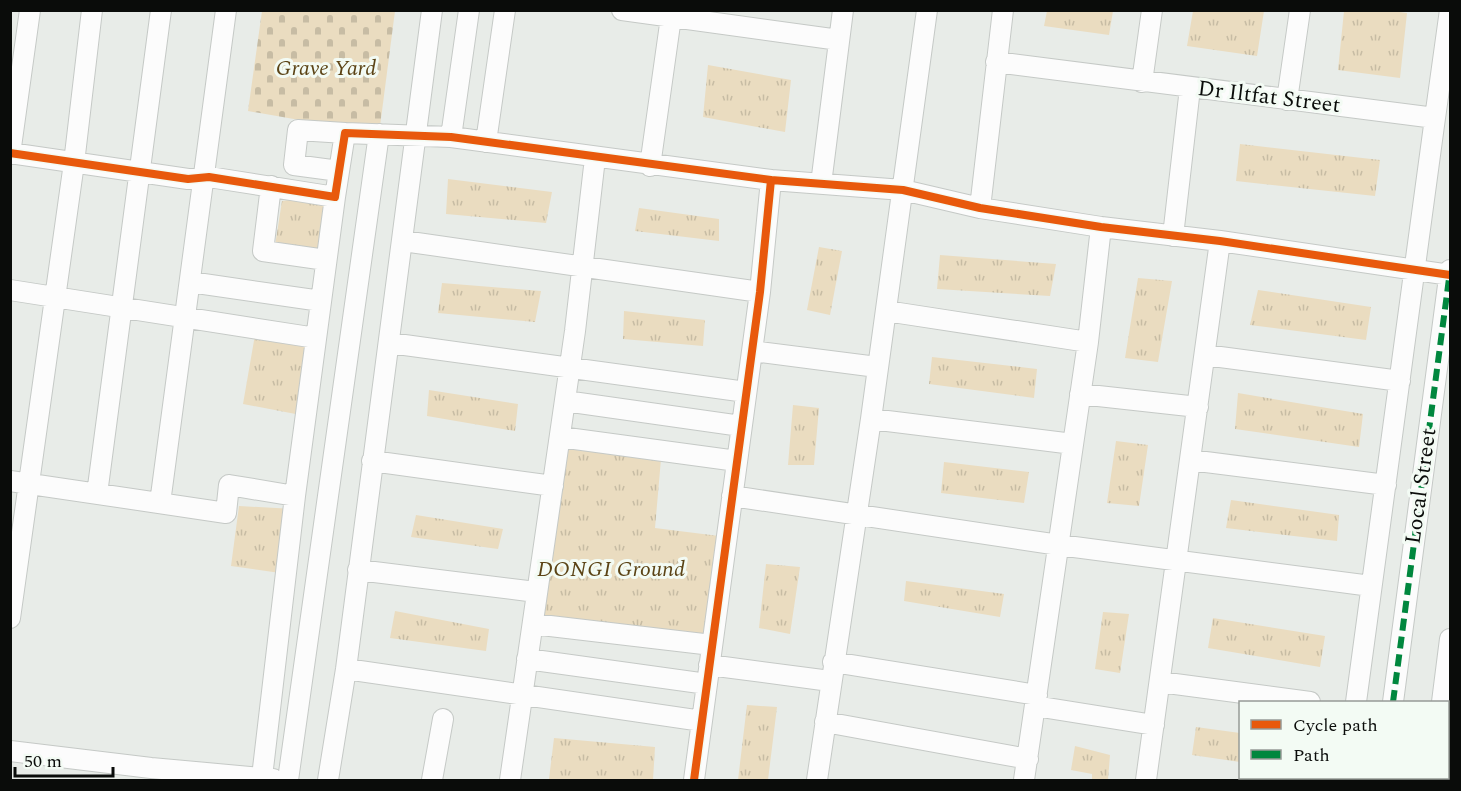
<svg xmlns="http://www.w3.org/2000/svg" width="1461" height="791" font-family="Spectral,serif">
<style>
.cemetery{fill:url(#cemetery-stones)}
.park{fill:url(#park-tufts)}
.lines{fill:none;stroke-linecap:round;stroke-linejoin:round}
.minor-casing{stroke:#c5c9c6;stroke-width:22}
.minor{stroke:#fcfcfc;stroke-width:20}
.quiet{stroke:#00873e;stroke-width:6;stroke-dasharray:12 6;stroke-linecap:butt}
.cycleway-casing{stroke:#f3fbf4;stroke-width:11}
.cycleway{stroke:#e8590c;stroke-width:8}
.labels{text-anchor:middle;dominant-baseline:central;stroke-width:6;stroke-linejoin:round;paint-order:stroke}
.park-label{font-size:22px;font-style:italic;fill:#5b4315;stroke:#f3fbf4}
.street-label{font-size:22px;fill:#0a0c0a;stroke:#f3fbf4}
</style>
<defs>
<pattern id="cemetery-stones" width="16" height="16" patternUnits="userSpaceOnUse" patternTransform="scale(1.5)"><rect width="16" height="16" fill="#eadcc0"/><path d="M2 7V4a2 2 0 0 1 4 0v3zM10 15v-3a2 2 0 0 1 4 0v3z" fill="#c7bca4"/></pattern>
<pattern id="park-tufts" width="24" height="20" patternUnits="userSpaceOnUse" patternTransform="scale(1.5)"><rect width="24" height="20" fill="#eadcc0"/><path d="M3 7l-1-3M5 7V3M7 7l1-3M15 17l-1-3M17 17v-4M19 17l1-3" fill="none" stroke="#c7bca4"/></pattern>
</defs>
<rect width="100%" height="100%" fill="#e8ece8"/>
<!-- cemetery -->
<path class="cemetery" d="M262,11H395L379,134L248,111Z"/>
<!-- park -->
<path class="park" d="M1386,10L1407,13L1400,78L1338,70L1344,11Z
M1047,11H1113L1109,35L1044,26Z
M1193,11H1264L1257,56L1187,46Z
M708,65L791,80L785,132L703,117Z
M1240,144L1380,160L1375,196L1236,181Z
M448,179L552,192L546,223L446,214Z
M325,195L317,259L274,252L282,201Z
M639,208L719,219V241L635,231Z
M819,247L842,251L830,315L807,310Z
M940,255L1056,264L1050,296L937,289Z
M1138,278L1172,281L1158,362L1125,358Z
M442,283L541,291L535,322L438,313Z
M1258,290L1371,307L1366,340L1250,325Z
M624,311L705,320L703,346L623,339Z
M256,329L316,338L306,416L243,404Z
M932,357L1037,369L1034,398L929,384Z
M429,390L518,404L515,431L427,416Z
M1238,393L1363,414L1359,447L1235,429Z
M793,405L819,408L814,465H788Z
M1116,441L1148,445L1139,506L1107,503Z
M567,449L661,459L655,528L719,536L702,640L543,621Z
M944,462L1029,472L1024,503L941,493Z
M1231,500L1339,515L1337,541L1226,528Z
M239,506L294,509L287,574L231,566Z
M416,515L503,529L498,549L411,537Z
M766,564L800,567L790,634L759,628Z
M906,581L1004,594L1000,617L904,601Z
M395,611L489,629L486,651L390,638Z
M1103,612L1129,614L1120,673L1095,669Z
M1213,618L1325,636L1320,667L1208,648Z
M747,705L777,707L768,780H738Z
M1196,727L1240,733V762L1192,755Z
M554,738L655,747L653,780L549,779Z
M1075,746L1110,755L1108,780H1092V774L1071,770Z"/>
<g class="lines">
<defs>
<path id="minor" d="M622,10L839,40
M996,62L1435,118L1450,10
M1142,82L1152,10
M1287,100L1300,10
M451,137L469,10
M486,142L505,10
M10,153L188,179L209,177L335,197L345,133L451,137L771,180
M10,154L30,10
M650,166L672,10
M339,171L294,165L298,130L345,133
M821,184L843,10
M271,186L263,251L326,260
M980,208L1003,10
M1173,236L1190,88
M403,241L760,292
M190,282L321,301
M10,290L316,338
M886,311L1088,342
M390,343L746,392
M752,351L877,367
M1205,355L1400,381
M1080,394L1198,407
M565,401L741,426
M871,419L1073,444
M560,437L737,461
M1190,460L1386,485
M372,461L553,486
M10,481L226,513L229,485L295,496L262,777
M97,494L161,10
M295,496L335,197
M732,496L1059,545L1371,586
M160,503L226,10
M358,570L536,592
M10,618L74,163L92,10
M533,624L712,645
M527,659L707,684
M833,662L1037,695
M709,665L830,681
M346,669L702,721
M1160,682L1310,702
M1356,702L1435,118
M1393,702L1450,270
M1442,702L1450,639
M1035,706L1154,725
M825,722L1028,759
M10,751L151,768L273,779
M288,780L379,134
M328,780L346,669L432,10
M432,780L443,719
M510,780L575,331L595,158
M694,780L760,292L771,180L903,190L980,208L1101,227L1220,241L1450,275
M817,780L871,419L927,10
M1024,780L1088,342L1101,227
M1146,780L1220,241
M1346,780V778
M1383,780L1384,778
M1431,780V778"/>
</defs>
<!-- minor casing -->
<use href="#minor" class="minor-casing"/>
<!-- minor -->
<use href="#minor" class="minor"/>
<!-- quiet -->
<path class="quiet" d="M1393,702L1450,271
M1383,780L1384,778"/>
<defs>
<path id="cycleway" d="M10,153L188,179L209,177L335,197L345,133L451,137L771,180
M694,780L760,292L771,180L903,190L980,208L1101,227L1220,241L1450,275"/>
</defs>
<!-- cycleway casing -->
<use href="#cycleway" class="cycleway-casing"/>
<!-- cycleway -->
<use href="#cycleway" class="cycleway"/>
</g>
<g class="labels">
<!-- park labels -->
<g class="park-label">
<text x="326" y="68">Grave Yard</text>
<text x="611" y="569">DONGI Ground</text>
</g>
<!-- street labels -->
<g class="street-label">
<text transform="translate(1269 97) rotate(7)">Dr Iltfat Street</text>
<text transform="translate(1421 486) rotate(-82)">Local Street</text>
</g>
</g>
<!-- border -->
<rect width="1461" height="791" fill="none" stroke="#0a0c0a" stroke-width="24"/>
<!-- legend -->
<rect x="1239" y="701" width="210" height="78" fill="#f3fbf4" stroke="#969b96" stroke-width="1.5"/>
<rect x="1251" y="720" width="30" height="9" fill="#e8590c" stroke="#969b96" stroke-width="1.5"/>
<text x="1293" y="731" font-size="18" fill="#0a0c0a">Cycle path</text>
<rect x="1251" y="750" width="30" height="9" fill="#00873e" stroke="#969b96" stroke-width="1.5"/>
<text x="1293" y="761" font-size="18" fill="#0a0c0a">Path</text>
<!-- scale -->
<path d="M15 767v9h98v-9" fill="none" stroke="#0a0c0a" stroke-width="3"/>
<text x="24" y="767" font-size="18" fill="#0a0c0a" stroke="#f3fbf4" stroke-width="4.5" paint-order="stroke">50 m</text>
</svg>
